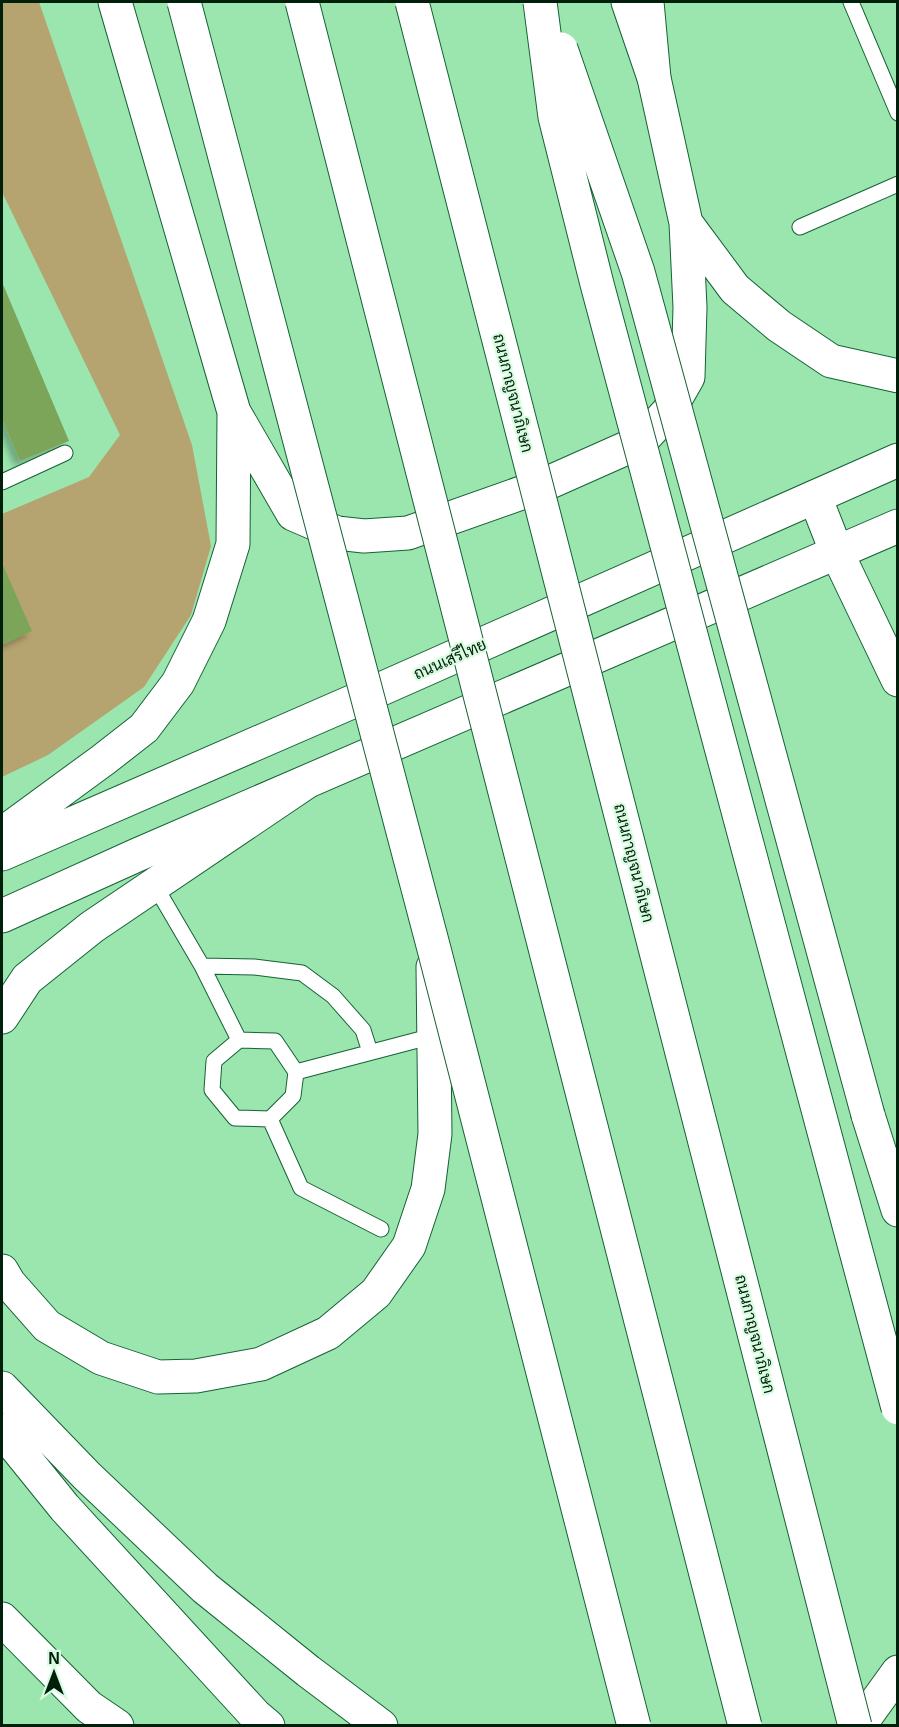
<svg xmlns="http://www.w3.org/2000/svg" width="899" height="1727" font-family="Helvetica,Sarabun,sans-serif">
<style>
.green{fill:#b5a470}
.building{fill:#7ca55a;filter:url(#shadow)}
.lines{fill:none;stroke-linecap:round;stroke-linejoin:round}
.service-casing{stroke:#146234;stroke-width:17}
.secondary-casing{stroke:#146234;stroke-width:35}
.motorway-casing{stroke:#146234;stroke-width:35}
.service{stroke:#fff;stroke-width:15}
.secondary{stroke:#fff;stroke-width:33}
.motorway{stroke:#fff;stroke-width:33}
.motorway-bridge-casing{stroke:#146234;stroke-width:35;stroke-linecap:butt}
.motorway-bridge{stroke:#fff;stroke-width:33}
.labels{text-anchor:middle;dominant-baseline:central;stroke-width:4.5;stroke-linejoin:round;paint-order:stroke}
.street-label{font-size:16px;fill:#021f0c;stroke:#d8fce0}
</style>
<defs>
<filter id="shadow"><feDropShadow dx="-5.5" dy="5.5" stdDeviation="3" flood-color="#0004"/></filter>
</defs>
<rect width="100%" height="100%" fill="#9be5af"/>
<!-- green -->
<path class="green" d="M2,2H39L192,445L211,546L191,615L144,687L48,755L2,777V514L89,477L120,435L2,192Z"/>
<!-- building -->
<path class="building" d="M2,282L69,441L20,461L2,419Z
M2,563L32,631L2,645Z"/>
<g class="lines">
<defs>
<path id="service" d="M851,2L898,113
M800,227L898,184
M2,482L65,453
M154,884L202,966L239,1040L214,1061L212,1090L235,1118L270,1119L293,1096L296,1072L275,1041L239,1040
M202,966L254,967L302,973L333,996L363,1030L370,1052
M296,1072L433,1036
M270,1119L301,1188L381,1229"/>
<path id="secondary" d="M115,2L234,412L293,514L337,533L364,536L408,533L541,486L640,442L668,412L688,377L690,307L686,223L654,78L647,2
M686,223L735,289L779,326L831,361L898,376
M2,834L103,760L144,728L178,683L209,621L233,544L234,414
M2,854L354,701L898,460
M2,916L137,855L898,526
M2,1619L89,1707L117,1726"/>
<path id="motorway" d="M628,2L654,78
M815,497L837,553L898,680
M2,1017L27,979L92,927L305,783
M868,1115L898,1210
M2,1271L9,1283L47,1326L101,1358L158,1377L196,1376L261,1364L328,1333L376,1293L409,1246L428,1189L435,1134L433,967
M2,1388L87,1476L205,1588L308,1671L381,1726
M2,1430L65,1508L255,1715L268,1726
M859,1726L898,1672"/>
</defs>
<!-- service casing -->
<use href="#service" class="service-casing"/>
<!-- secondary casing -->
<use href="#secondary" class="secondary-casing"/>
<!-- motorway casing -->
<use href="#motorway" class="motorway-casing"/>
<!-- service -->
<use href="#service" class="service"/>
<!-- secondary -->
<use href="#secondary" class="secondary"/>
<!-- motorway -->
<use href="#motorway" class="motorway"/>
<defs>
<path id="motorway-bridge" d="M184,2L434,949L634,1726
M302,2L745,1726
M412,2L855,1726
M540,2L555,117L597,284L898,1408
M561,49L638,272L868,1115"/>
</defs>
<!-- motorway-bridge casing -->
<use href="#motorway-bridge" class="motorway-bridge-casing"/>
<!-- motorway-bridge -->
<use href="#motorway-bridge" class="motorway-bridge"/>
</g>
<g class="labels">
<!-- street labels -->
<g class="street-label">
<text transform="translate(513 393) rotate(76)">ถนนกาญจนาภิเษก</text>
<text transform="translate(450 659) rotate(-24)">ถนนเสรีไทย</text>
<text transform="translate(634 863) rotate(76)">ถนนกาญจนาภิเษก</text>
<text transform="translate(755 1334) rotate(76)">ถนนกาญจนาภิเษก</text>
</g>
</g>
<!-- border -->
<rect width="899" height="1727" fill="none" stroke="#021f0c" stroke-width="6"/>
<!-- north arrow -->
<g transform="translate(54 1673)" stroke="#d8fce0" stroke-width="4.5" paint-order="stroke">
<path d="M0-4.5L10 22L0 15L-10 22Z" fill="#021f0c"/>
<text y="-9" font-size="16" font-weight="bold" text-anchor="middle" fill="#021f0c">N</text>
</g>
</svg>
